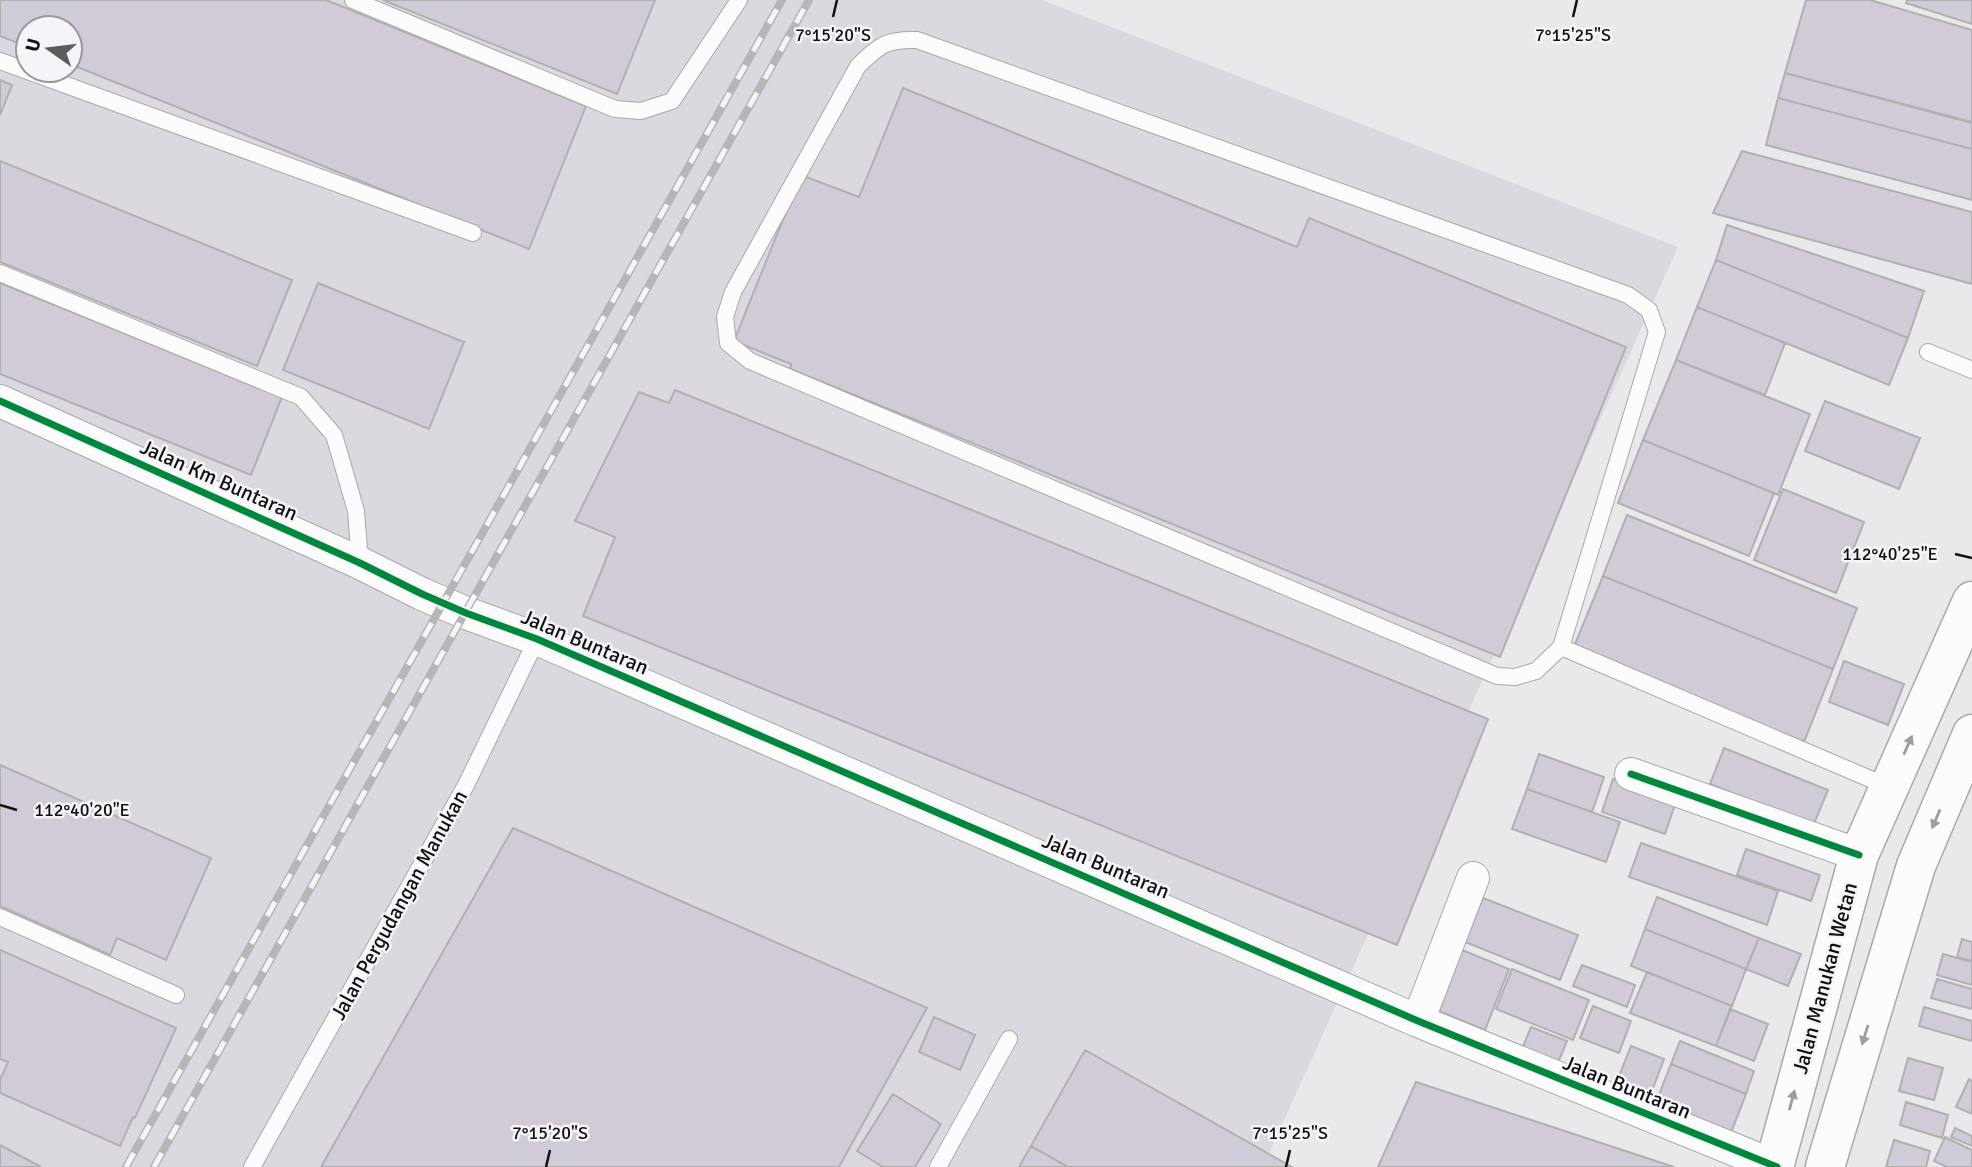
<svg xmlns="http://www.w3.org/2000/svg" width="1972" height="1167" font-family="Signika,sans-serif">
<style>
.built{fill:#dbd9df;fill-rule:evenodd}
.building{fill:#d0cbd7;stroke:#b0b0b1;stroke-width:2}
.lines{fill:none;stroke-linecap:round;stroke-linejoin:round}
.lane-casing{stroke:#a9a8aa;stroke-width:18}
.street-casing{stroke:#a9a8aa;stroke-width:34}
.secondary-casing{stroke:#a9a8aa;stroke-width:41}
.lane{stroke:#fcfcfc;stroke-width:16}
.street{stroke:#fcfcfc;stroke-width:32}
.secondary{stroke:#fcfcfc;stroke-width:38}
.rail-casing{stroke:#b6b6b7;stroke-width:8}
.rail{stroke:#f5f4f9;stroke-width:5;stroke-dasharray:16;stroke-linecap:butt}
.cycleway-casing{stroke:#f5f4f9;stroke-width:11}
.cycleway{stroke:#00873e;stroke-width:7}
.oneway{fill:#9e9e9e}
.ticks{fill:none;stroke:#101011;stroke-width:2.5}
.labels{text-anchor:middle;dominant-baseline:central;stroke-width:5;stroke-linejoin:round;paint-order:stroke}
.street-label{font-size:21px;fill:#101011;stroke:#f5f4f9}
.ticks-label{font-size:18px;text-anchor:middle;fill:#101011;stroke:#f5f4f9;stroke-width:5;stroke-linejoin:round;paint-order:stroke}
</style>
<rect width="100%" height="100%" fill="#e9e8ea"/>
<!-- built -->
<path class="built" d="M0,0H1042L1678,247L1263,1167H0ZM28,28H70V70H28Z"/>
<!-- building -->
<path class="building" d="M0,0H326L586,106L529,249L70,64V28H28V47L0,36Z
M383,0H655L617,94Z
M1806,0H1870L1972,30V122L1785,73Z
M1907,0H1972V24L1906,3Z
M1785,73L1972,123V149L1778,98Z
M0,80L12,85L0,115Z
M903,88L1297,247L1309,218L1626,347L1500,657L790,369L791,364L734,341L801,175L859,197Z
M1778,98L1972,149V200L1766,145Z
M1742,151L1972,212V284L1713,213Z
M0,161L292,280L257,366L0,262Z
M1727,225L1924,291L1908,338L1716,260Z
M1716,260L1908,338L1889,385L1697,307Z
M0,283L282,397L251,475L0,374Z
M318,283L464,342L429,429L283,370Z
M1697,307L1785,343L1765,395L1676,360Z
M1676,360L1810,414L1778,495L1643,440Z
M675,390L1488,719L1397,945L583,616L615,537L575,521L639,392L669,403Z
M1825,401L1920,438L1899,489L1805,451Z
M1643,440L1774,493L1749,556L1618,503Z
M1783,489L1864,522L1836,593L1754,560Z
M1627,515L1857,608L1833,669L1603,576Z
M1603,576L1833,669L1804,742L1573,649Z
M1844,661L1904,684L1888,725L1829,702Z
M1724,748L1828,790L1813,826L1710,784Z
M1539,754L1604,777L1592,812L1527,789Z
M0,765L211,858L166,960L117,938L110,955L0,906Z
M1613,779L1676,801L1665,834L1602,812Z
M1527,789L1620,822L1606,862L1512,829Z
M513,828L927,1008L839,1167H321Z
M1641,843L1778,891L1767,925L1629,877Z
M1746,849L1820,875L1811,901L1737,875Z
M1657,897L1759,938L1746,969L1645,929Z
M1483,898L1578,935L1560,980L1465,942Z
M1645,929L1746,969L1732,1006L1631,966Z
M1759,938L1801,954L1788,986L1746,969Z
M1962,939L1972,942V961L1957,957Z
M0,950L176,1028L135,1118L133,1117L120,1146L0,1093V1080L8,1062L0,1059Z
M1462,950L1509,969L1485,1030L1439,1011Z
M1943,954L1972,962V985L1937,975Z
M1582,965L1635,985L1627,1007L1573,986Z
M1512,969L1589,1000L1573,1040L1496,1009Z
M1647,972L1732,1006L1716,1046L1630,1013Z
M1937,979L1972,989V1009L1931,998Z
M1593,1006L1631,1021L1619,1053L1580,1038Z
M1924,1007L1972,1021V1041L1919,1026Z
M1730,1009L1768,1024L1754,1061L1716,1046Z
M934,1017L975,1035L960,1070L919,1052Z
M1531,1027L1567,1041L1555,1070L1519,1056Z
M1680,1041L1754,1071L1746,1094L1671,1064Z
M1631,1046L1664,1059L1647,1104L1613,1091Z
M1085,1050L1292,1167H1068L1031,1146Z
M1908,1058L1943,1068L1934,1100L1899,1091Z
M1671,1064L1746,1094L1730,1135L1655,1105Z
M1969,1079L1972,1081V1114L1956,1107Z
M1416,1082L1674,1167H1378Z
M893,1094L941,1124L915,1167H883L857,1151Z
M1906,1102L1948,1115L1942,1138L1900,1125Z
M1955,1128L1972,1136V1146L1951,1137Z
M1945,1137L1972,1150V1167H1947L1934,1161Z
M1894,1140L1930,1151L1926,1167H1886Z
M0,1145L41,1167H0Z
M1031,1146L1068,1167H1019Z"/>
<g class="lines">
<defs>
<path id="lane" d="M353,0L615,109L641,111L672,101L739,0
M0,61L473,233
M0,273L301,397L334,435L356,511L360,563
M1928,352L1972,370
M1561,647L1657,332L1649,310L1628,295L917,40C886,39 880,45 858,66L733,292L725,317L728,343L750,361L1497,676L1515,677L1536,671L1561,647L1889,787
M0,917L176,995
M252,1167L466,785L537,639
M938,1167L1009,1039"/>
<path id="street" d="M0,401L360,563L422,594L466,613L537,639L1418,1021L1777,1167
M1631,774L1859,855
M1418,1021L1473,878"/>
<path id="secondary" d="M1774,1167L1859,855L1972,601
M1825,1167L1916,866L1972,734"/>
</defs>
<!-- lane casing -->
<use href="#lane" class="lane-casing"/>
<!-- street casing -->
<use href="#street" class="street-casing"/>
<!-- secondary casing -->
<use href="#secondary" class="secondary-casing"/>
<!-- lane -->
<use href="#lane" class="lane"/>
<!-- street -->
<use href="#street" class="street"/>
<!-- secondary -->
<use href="#secondary" class="secondary"/>
<defs>
<path id="rail" d="M126,1167L782,0
M154,1167L809,0"/>
</defs>
<!-- rail casing -->
<use href="#rail" class="rail-casing"/>
<!-- rail -->
<use href="#rail" class="rail"/>
<defs>
<path id="cycleway" d="M0,401L360,563L422,594L466,613L537,639L1418,1021L1777,1167
M1631,774L1859,855"/>
</defs>
<!-- cycleway casing -->
<use href="#cycleway" class="cycleway-casing"/>
<!-- cycleway -->
<use href="#cycleway" class="cycleway"/>
</g>
<!-- one-way arrows -->
<defs><path id="oneway-solid" d="M-6-.8H1V-3.2L6.5 0L1 3.2V.8H-6Z" transform="scale(1.75)"/></defs>
<g class="oneway">
<use href="#oneway-solid" transform="translate(1908 745) rotate(-66)"/>
<use href="#oneway-solid" transform="translate(1936 819) rotate(113)"/>
<use href="#oneway-solid" transform="translate(1865 1035) rotate(107)"/>
<use href="#oneway-solid" transform="translate(1792 1100) rotate(-75)"/>
</g>
<!-- ticks -->
<path class="ticks" d="M833,17L837,0M1573,17L1577,0M1955,554L1972,558M0,805L17,810M546,1167L550,1150M1286,1167L1290,1150"/>
<g class="labels">
<!-- street labels -->
<g class="street-label">
<text transform="translate(219 480) rotate(24)">Jalan Km Buntaran</text>
<text transform="translate(585 642) rotate(23)">Jalan Buntaran</text>
<text transform="translate(1106 866) rotate(23)">Jalan Buntaran</text>
<text transform="translate(399 905) rotate(-61)">Jalan Pergudangan Manukan</text>
<text transform="translate(1825 978) rotate(-75)">Jalan Manukan Wetan</text>
<text transform="translate(1627 1087) rotate(22)">Jalan Buntaran</text>
</g>
</g>
<g class="ticks-label">
<text x="833" y="41">7°15'20"S</text>
<text x="1573" y="41">7°15'25"S</text>
<text x="1890" y="560">112°40'25"E</text>
<text x="82" y="816">112°40'20"E</text>
<text x="550" y="1139">7°15'20"S</text>
<text x="1290" y="1139">7°15'25"S</text>
</g>
<!-- north arrow -->
<g transform="translate(49 49) rotate(284)"><circle r="33" fill="#f5f4f9" stroke="#99999c" stroke-width="2"/>
<path d="M0-5L12 26L0 18L-12 26Z" fill="#5c5c5d"/>
<text y="-10" font-size="19" font-weight="bold" text-anchor="middle" fill="#101011">U</text>
</g>
</svg>
